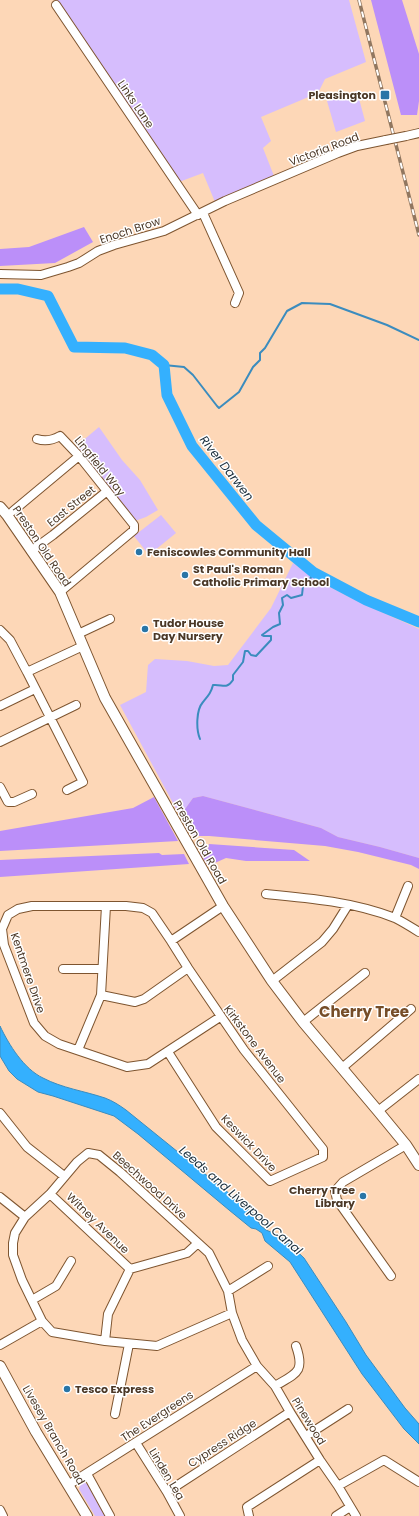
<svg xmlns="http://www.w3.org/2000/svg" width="419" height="1516" font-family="Poppins,sans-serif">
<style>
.green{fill:#d6bdfd}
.forest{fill:#bb8ff9}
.water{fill:#34b0fe;stroke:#3b8cbe}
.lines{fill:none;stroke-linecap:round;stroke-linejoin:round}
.stream{stroke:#3b8cbe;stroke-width:2}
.river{stroke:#34b0fe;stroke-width:11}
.minor-casing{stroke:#7e5530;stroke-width:10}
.major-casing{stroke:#7e5530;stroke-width:12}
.minor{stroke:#fff;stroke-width:8}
.major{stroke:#fff;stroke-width:10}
.rail-casing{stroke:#917760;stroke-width:3.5}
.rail{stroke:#fff;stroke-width:2;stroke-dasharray:6;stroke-linecap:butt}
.minor-bridge-casing{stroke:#7e5530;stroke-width:10;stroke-linecap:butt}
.minor-bridge{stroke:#fff;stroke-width:8}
.poi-dot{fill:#2875a7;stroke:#fff;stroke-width:1.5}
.labels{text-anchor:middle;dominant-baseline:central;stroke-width:3;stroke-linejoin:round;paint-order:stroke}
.poi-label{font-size:11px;font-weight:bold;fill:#4b3827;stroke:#fff;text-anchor:start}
.street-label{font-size:11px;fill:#4b3827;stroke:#fff}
.water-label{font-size:12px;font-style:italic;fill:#192d3b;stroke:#fff}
.district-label{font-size:15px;font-weight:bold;fill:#754d28;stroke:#fff}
</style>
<rect width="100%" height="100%" fill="#fdd7b7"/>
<!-- green -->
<path class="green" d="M57,0H349L366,62L325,79L318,93L261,117L271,141L263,148L274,176L215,202L203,173L179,182Z
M357,91L365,121L336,132L327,101Z
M99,427L122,460L140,480L158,510L146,517L135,521L74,448Z
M161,515L176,533L149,555L134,536Z
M293,563C331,592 376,609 419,629V858L380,847L338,837L321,828L203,796L193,798L180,816L120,705L146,692L148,665L155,659L187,661L214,666L228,665L271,608Z
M84,1482L91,1487L107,1516H95L79,1489L81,1483Z"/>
<!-- forest -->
<path class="forest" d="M371,0H402L419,54V101L417,115H401Z
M84,227L93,242L55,263L0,266V249L29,247Z
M203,796L321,828L338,837L380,847L419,858V869L411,865L358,852L325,846L209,836H193L180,816L193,798Z
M154,797L178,841L0,851V831L133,808Z
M209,844L294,850L310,861H246L226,858L208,866L200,853L208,849Z
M159,853L162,855L184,854L189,864L0,877V860Z"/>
<!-- water -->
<path class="water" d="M0,1026C9,1045 24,1069 43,1078C62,1088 84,1091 105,1098C113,1101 119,1105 126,1110L246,1207L255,1215L260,1225L266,1230L278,1235L286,1241L304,1258L346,1322L366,1355L405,1408L419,1424V1444L404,1429L362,1374L290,1262L265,1241L262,1233L256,1229L251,1228L229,1210L138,1134L114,1116L53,1096L38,1092L17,1079L9,1071L0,1056Z"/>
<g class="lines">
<!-- stream -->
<path class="stream" d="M164,365L184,367L193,375L217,406L219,408L239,392L253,367L260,360V353L265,348L287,311L302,303L330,304L387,325L419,340
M200,739C196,729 196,710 203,702C208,696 211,693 213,685C223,684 226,690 233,680V675L243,662L245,651H248L251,655L256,656L271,640V636H264L262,635L273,627L280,624L279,613L283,605L282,598L287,595L291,598L302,595L303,586L308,584L313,572"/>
<!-- river -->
<path class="river" d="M0,289H18L48,296L74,347L125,348L152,355L164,365L167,395L192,446L256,525L313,572L366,600L419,622"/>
<defs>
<path id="minor" d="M56,5L198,215
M406,136L419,133
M203,213L239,293L235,303
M0,274L41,275L68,267L79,263L98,251L114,245L164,231L225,201L338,153L357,146L386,140
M37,439C46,442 53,440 60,436L79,456L134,525V530L60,592
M13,511L79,456
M31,551L53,535L106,492
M0,630L10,640L27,672L83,646
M78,634L110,619
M27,672L83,782L67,790
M0,706L35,689
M0,742L76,705
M0,787L8,802H14L32,794
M266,894C309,898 354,902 395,918C403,922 411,927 419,932
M395,918L408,886
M63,969H102
M272,981L322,942L333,929L348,905
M101,995L135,1002L144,999L188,968
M220,1017L148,1064L127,1067L59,1044L45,1036L34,1023L4,945L2,929L8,915L18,909L32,906H126L143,908L152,913L171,941L223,906
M303,1022L365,973
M78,1050L101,995L106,906
M168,1052L216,1127L270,1181L323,1157V1149L244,1050L188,968L171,941
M342,1068L411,1009
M378,1111L419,1079
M0,1113L27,1147L64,1176
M50,1194L130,1269
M0,1197L25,1217
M391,1276L337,1200L335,1191L343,1182L406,1145
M228,1291L268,1266
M32,1300L56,1286L71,1261
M232,1313L157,1346L105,1341L52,1332L42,1321L22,1280L13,1255V1243L15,1233L25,1217L50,1194L77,1162L88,1153L99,1155L120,1172L209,1253L228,1291L232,1313L242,1340L257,1366L275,1386L290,1412L320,1460L338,1486L356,1516
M105,1341L108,1314L130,1269L187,1253L198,1243
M0,1345L42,1321
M275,1386C297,1373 305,1372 296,1346
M115,1414L129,1344
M306,1436L348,1409
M136,1443L167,1492L180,1516
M87,1474L110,1516
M68,1485L257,1366
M338,1486L384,1460L419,1482
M167,1492L290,1412
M0,1510L3,1516
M249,1516L247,1507L320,1460
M336,1516L350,1507"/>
<path id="major" d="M0,507L7,515L60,592L105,698L223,906L272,981L303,1022L378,1111L406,1145L419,1165
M0,1366L36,1432L87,1516"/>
</defs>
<!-- minor casing -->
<use href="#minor" class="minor-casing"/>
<!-- major casing -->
<use href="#major" class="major-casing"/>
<!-- minor -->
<use href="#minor" class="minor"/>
<!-- major -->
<use href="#major" class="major"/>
<defs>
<path id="rail" d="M359,0L419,235"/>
</defs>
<!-- rail casing -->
<use href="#rail" class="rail-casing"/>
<!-- rail -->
<use href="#rail" class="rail"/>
<defs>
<path id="minor-bridge" d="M386,140L406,136"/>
</defs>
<!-- minor-bridge casing -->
<use href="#minor-bridge" class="minor-bridge-casing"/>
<!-- minor-bridge -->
<use href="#minor-bridge" class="minor-bridge"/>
</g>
<!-- markers -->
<g class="poi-dot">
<rect x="380" y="90" width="10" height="10" rx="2"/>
<circle cx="139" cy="552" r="4"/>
<circle cx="185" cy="575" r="4"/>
<circle cx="145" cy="629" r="4"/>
<circle cx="363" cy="1196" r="4"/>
<circle cx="67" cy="1389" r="4"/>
</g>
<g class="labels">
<!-- poi labels -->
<g class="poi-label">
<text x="376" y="95" text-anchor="end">Pleasington</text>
<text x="147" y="552">Feniscowles Community Hall</text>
<text x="193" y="569">St Paul's Roman<tspan x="193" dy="13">Catholic Primary School</tspan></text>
<text x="153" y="623">Tudor House<tspan x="153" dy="13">Day Nursery</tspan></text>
<text x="355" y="1190" text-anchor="end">Cherry Tree<tspan x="355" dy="13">Library</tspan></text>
<text x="75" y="1389">Tesco Express</text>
</g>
<!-- street labels -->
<g class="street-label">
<text transform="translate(136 104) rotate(56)">Links Lane</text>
<text transform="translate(324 149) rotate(-21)">Victoria Road</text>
<text transform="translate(130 230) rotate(-18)">Enoch Brow</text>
<text transform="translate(100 466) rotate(51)">Lingfield Way</text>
<text transform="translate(71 506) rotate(-39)">East Street</text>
<text transform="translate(42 546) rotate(56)">Preston Old Road</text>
<text transform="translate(200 842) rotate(60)">Preston Old Road</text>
<text transform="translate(28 973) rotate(71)">Kentmere Drive</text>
<text transform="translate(255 1044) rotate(53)">Kirkstone Avenue</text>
<text transform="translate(249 1143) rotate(46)">Keswick Drive</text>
<text transform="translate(150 1185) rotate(42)">Beechwood Drive</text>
<text transform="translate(98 1223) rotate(44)">Witney Avenue</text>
<text transform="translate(157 1416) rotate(-33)">The Evergreens</text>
<text transform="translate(309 1421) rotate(58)">Pinewood</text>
<text transform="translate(54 1435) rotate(60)">Livesey Branch Road</text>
<text transform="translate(222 1443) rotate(-33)">Cypress Ridge</text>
<text transform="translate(167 1474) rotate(59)">Linden Lea</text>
</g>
<!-- water labels -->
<g class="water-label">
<text transform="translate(227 468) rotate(52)">River Darwen</text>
<text transform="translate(241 1200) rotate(41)">Leeds and Liverpool Canal</text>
</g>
<!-- district labels -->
<g class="district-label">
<text x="364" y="1011">Cherry Tree</text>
</g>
</g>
</svg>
